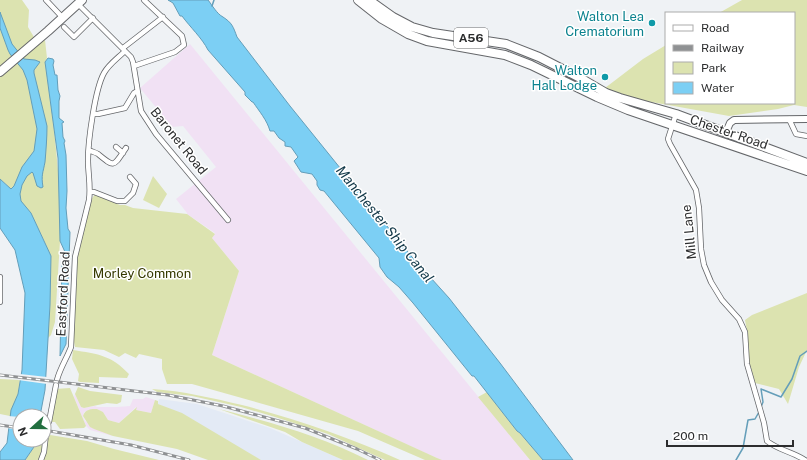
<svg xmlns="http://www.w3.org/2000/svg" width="807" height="460" font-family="'Public Sans',sans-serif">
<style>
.built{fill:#e3eaf5}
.industrial{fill:#f1e1f4}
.green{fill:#dce3b0}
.water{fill:#7ccff4;stroke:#649eb9}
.pier{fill:#eff2f5}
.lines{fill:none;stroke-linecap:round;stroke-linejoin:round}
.stream{stroke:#649eb9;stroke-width:1.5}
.street-tunnel{stroke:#c8cbcd;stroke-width:4.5;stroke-dasharray:4.5 2;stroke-linecap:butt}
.street-casing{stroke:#65676a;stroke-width:6}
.secondary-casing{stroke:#65676a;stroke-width:8}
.highway-casing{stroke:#65676a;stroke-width:10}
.street{stroke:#fff;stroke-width:4.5}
.secondary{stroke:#fff;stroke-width:6}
.highway{stroke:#fff;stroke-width:8}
.rail-casing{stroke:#8f9193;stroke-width:3}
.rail{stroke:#fff;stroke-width:1.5;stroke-dasharray:4.5;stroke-linecap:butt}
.culture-dot{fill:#0f9aa8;stroke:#fff;stroke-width:1.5}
.labels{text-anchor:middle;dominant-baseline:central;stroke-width:3;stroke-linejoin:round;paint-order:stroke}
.shield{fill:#fff;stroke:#6b6c6d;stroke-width:1}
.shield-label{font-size:12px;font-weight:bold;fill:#2c2d2e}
.culture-label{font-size:13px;fill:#0d838f;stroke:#fff;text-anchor:end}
.street-label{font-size:13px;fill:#2c2d2e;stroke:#fff}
.park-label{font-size:13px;fill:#353900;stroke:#fff}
.water-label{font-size:14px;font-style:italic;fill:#133949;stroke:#fff}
</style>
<rect width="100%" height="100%" fill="#eff2f5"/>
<!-- built -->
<path class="built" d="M159,399L197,404L270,428L343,460H261L158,404Z"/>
<!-- industrial -->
<path class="industrial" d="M190,44L530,460H441L212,355L239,271L212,238L215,233L187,214V213L176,199L216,167L183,126L172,127L140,88Z
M75,394L81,407L84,408L95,406L97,407H117L130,406L133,399H143L146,397L155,400L151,413L136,410V407L119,423L108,420L103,412L97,409H92L84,412L83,416L85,421L113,436L90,430L86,426L74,397Z"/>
<!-- green -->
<path class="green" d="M0,0H22L29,10L28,27L38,44L45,40L47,58L45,62L53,118L60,191V241L55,322L51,335L47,339L50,305L51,256L31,213L7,185L0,179Z
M742,0H807V107L794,105L778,109L729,116L624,97L605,88L643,59L666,45V103H794V13H719Z
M153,176L167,194L159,208L143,200Z
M95,194L120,205H125L133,208L187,214L215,234L212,238L239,271L212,355L437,458L442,460H450H425L358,431L192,384H167L162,369V359L139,354L136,358L125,353L119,357L104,350L75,347L73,337L75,257L91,200Z
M807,293V350L799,367L788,404L779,389L755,383L749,365L747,331L745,320L752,315Z
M73,350C98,354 111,355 129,374L127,378L99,377V383L80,382L78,381L79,374L72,359Z
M0,379L20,380L18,394L10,416L0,414Z
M78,387L90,391L122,395L121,402L117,404L107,403L84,408L81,407L75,394Z
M70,388L86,426L84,428L60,429L55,422H49L55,389Z
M152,389C183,391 212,398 242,405C296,419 349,437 400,460H385L328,434L275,417L241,407L192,396L157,392Z
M487,392L517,431L520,433L543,460H530L478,397Z
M155,400L158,401V404L182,413L261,460H208L177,449L113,436L94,429L90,427L83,416C85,409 91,409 97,409L103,412L108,420L119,423L137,407L136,410L151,413Z
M219,409C270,422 321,436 368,460H343L302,442L285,432Z
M44,434L87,441L114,449L159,460H25L36,444L37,440H44Z"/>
<!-- water -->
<path class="water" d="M168,0H208C212,5 217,14 223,17C232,23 233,26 237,37L290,106L412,257L449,298L500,363L573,460H543L520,433L517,431L474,376H472L413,303L399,287L387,277L380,267L379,258L324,191L320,190L317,185V181L312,174L301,172L294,161L298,157L291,147L285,146V142L279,138L274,131H270C267,120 259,111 253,102H252L245,95V92L208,50C202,38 190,27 182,16H180L173,3Z
M0,12L12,44L24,59L35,60L40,62L34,70V73L47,126C47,138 46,150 45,162C43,173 41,175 43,187L41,188L37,186L33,173L32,172L27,176L22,185L20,194L21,201L31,213L51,256L50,305L45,390L40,416H20V440H37L36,444L25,460H0V452L7,443L11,410L18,394L22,370L25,293L15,250L0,228V179L11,189L14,186L22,167L34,151L37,129L27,80L23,70L10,54L8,50L0,28Z
M48,58L53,59L54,61L53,65L55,75H57L58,90L60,96L59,101V118L64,122L62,123L63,137L65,141L64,143L66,155L67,191L66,208L68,229L70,232L66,344L60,356L62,263L65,252L60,241L58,158L45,62Z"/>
<!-- pier -->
<path class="pier" d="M20,374L47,377V384L18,380Z
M8,416L20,417V430L7,428Z"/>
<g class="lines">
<!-- stream -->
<path class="stream" d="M212,6L214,0
M761,407L763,402L761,389L781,397L792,379L800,356L807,351
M736,460L743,448L748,420L755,419L759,412"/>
<!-- street-tunnel -->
<path class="street-tunnel" d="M46,434L49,422"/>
<defs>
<path id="street" d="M46,0L63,18
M78,4L131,57L133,62L141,111L156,134L228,220
M64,27L74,37L93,18
M123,48L163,17
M134,66L175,52L184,45L182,36L144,0
M94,114H98L125,108L134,93L137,91
M676,114L668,139L670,144L696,190L699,208L701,249L704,265L711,282L722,300L739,319L745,332L747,364L764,423L767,441C778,450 793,452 805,460
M789,119L796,134L807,136
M116,147L123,153
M89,150C92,152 95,152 98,154C115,168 113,167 126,148
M91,192H94L117,201H125L133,193L136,184L130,177
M0,277V302
M57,380C60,368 67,358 71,347L75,257L89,200C91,186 88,174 88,160C88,141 95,89 104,73C109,64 118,58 125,51
M49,422L56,385
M41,460L44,452L46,434"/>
<path id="secondary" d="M726,132L730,123L734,120L807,119"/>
<path id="highway" d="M358,0L382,19L408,34L427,41L505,55L531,65L597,97L628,110L807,171
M369,0L393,17L412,27L433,33L506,44L539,57L582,79L606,93L620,98L676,114L807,163
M0,72L48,31L82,0"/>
</defs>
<!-- street casing -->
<use href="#street" class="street-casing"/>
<!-- secondary casing -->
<use href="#secondary" class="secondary-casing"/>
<!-- highway casing -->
<use href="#highway" class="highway-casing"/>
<!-- street -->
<use href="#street" class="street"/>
<!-- secondary -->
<use href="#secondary" class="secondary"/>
<!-- highway -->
<use href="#highway" class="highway"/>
<defs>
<path id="rail" d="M0,375L168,395L223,406L305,428L357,449L380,460
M0,425L20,428
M44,430L131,445L189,460"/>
</defs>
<!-- rail casing -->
<use href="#rail" class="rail-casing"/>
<!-- rail -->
<use href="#rail" class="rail"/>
</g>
<!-- markers -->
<g class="culture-dot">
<circle cx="652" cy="23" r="4"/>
<circle cx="605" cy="77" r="4"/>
</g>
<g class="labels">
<!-- shield labels -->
<rect class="shield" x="454" y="28" width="34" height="20" rx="3"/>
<g class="shield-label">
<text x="471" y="38">A56</text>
</g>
<!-- culture labels -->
<g class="culture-label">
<text x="644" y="16">Walton Lea<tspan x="644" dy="15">Crematorium</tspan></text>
<text x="597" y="70">Walton<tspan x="597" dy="15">Hall Lodge</tspan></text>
</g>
<!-- street labels -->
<g class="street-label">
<text transform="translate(729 132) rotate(19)">Chester Road</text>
<text transform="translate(179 141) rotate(51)">Baronet Road</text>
<text transform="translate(689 232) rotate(-96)">Mill Lane</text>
<text transform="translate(63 294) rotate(-87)">Eastford Road</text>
</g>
<!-- park labels -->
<g class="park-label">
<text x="142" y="273">Morley Common</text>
</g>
<!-- water labels -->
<g class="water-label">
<text transform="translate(385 224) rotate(51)">Manchester Ship Canal</text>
</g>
</g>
<!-- legend -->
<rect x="665" y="12" width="130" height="92" fill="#ffffff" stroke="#ababab"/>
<rect x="673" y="25" width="20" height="6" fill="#ffffff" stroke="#ababab"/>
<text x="701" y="32" font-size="12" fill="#2c2d2e">Road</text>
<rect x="673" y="45" width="20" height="6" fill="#8f9193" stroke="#ababab"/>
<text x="701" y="52" font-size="12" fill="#2c2d2e">Railway</text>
<rect x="673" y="62" width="20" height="12" fill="#dce3b0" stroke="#ababab"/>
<text x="701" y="72" font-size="12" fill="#2c2d2e">Park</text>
<rect x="673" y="82" width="20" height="12" fill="#7ccff4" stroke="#ababab"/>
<text x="701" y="92" font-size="12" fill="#2c2d2e">Water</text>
<!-- north arrow -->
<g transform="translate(32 428) rotate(249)"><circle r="19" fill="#ffffff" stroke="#ababab"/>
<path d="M0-3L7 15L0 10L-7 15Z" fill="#226f3f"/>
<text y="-6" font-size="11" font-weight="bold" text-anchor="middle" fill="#2c2d2e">N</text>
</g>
<!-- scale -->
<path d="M667 440v6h126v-6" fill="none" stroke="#2c2d2e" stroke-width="2"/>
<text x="673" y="440" font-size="12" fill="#2c2d2e" stroke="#ffffff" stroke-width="3" paint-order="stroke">200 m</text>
</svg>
